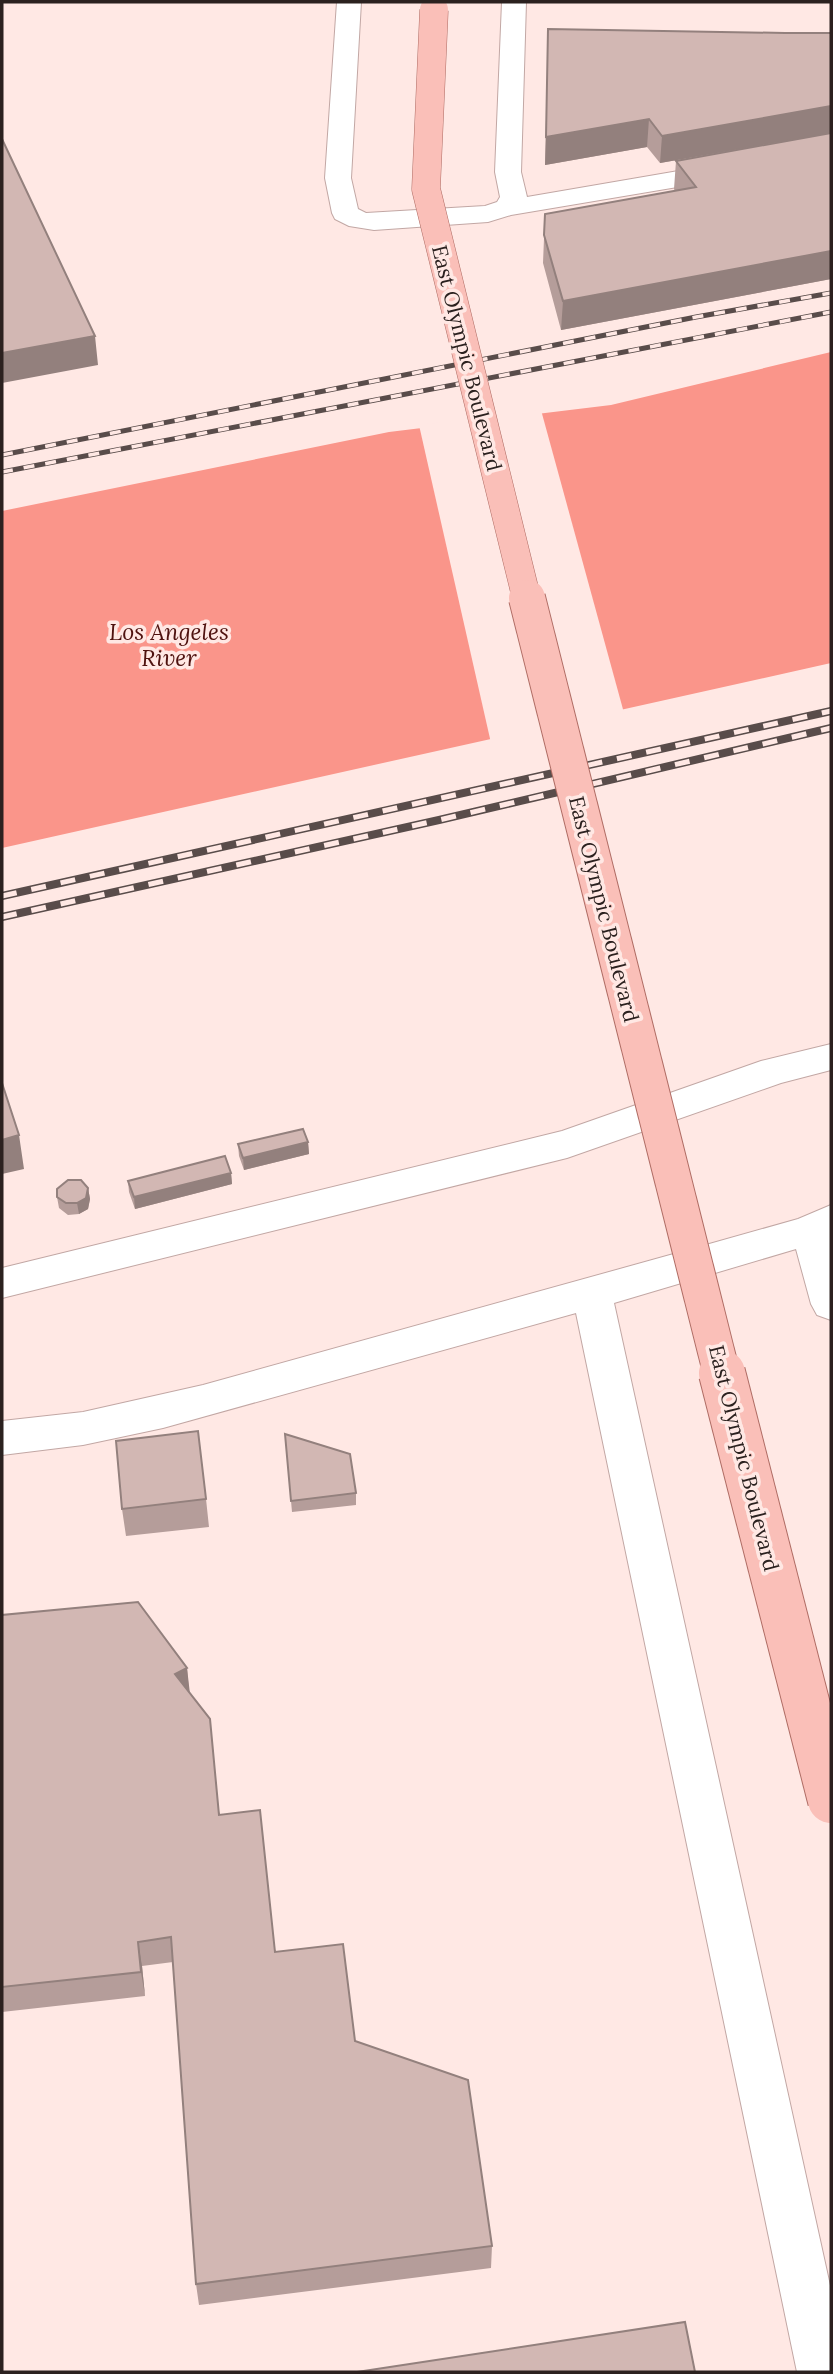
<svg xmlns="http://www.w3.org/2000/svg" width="833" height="2374" font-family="Lora,serif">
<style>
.water{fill:#fa958a}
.pier{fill:#ffe8e4}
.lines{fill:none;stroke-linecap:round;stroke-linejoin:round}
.minor-casing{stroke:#c2a7a4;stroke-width:2}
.minor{fill:#fff;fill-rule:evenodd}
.rail-far1-casing{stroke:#594c4a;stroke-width:5}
.rail-casing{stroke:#594c4a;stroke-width:8}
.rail-far1{stroke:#ffe8e4;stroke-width:3.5;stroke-dasharray:11;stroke-linecap:butt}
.rail{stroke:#ffe8e4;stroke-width:5;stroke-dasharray:15;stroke-linecap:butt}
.major-bridge-far2-casing{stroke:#af6c64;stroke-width:29;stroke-linecap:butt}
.major-bridge-far1-casing{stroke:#af6c64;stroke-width:38;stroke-linecap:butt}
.major-bridge-casing{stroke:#af6c64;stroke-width:48;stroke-linecap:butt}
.major-bridge-far2{stroke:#fabfb8;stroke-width:28}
.major-bridge-far1{stroke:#fabfb8;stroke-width:36}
.major-bridge{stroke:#fabfb8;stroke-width:46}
.wall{fill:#b59d9a}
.shaded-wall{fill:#93807d}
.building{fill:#d2b7b3;stroke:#93807d;stroke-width:2}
.labels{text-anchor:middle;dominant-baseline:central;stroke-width:7;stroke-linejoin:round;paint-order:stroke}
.street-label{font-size:21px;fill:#2b211f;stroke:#ffe8e4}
.water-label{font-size:23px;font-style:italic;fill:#4f120f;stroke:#ffe8e4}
</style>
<rect width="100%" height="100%" fill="#ffe8e4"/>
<!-- water -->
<path class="water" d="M831,352V663L2,848V511L389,432L611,405Z"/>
<!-- pier -->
<path class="pier" d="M541,410L624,713L491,743L419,425Z"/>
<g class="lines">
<defs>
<path id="minor" d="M337,2H361L351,178L358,209L366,213L485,206L497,202L500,197L495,172L502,2H526L521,172L527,197L725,163L734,165L738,171L734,177L725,179L511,215L488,222L374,230L349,226L335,219L332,213L325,178Z
M831,1044V1070L781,1083L567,1158L2,1298V1268L562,1131L761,1061Z
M831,1205V1320L817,1315L811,1304L796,1249L614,1303L831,2290V2372H797L576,1313L163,1428L83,1445L2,1455V1421L83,1412L203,1385L688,1250L798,1219Z"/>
</defs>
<!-- minor casing -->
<use href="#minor" class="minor-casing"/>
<!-- minor -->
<use href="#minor" class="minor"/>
<defs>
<path id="rail-far1" d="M2,455L696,317L831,293
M2,472L831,312"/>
<path id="rail" d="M2,896L831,711
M2,917L439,820L831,728"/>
</defs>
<!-- rail-far1 casing -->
<use href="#rail-far1" class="rail-far1-casing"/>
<!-- rail casing -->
<use href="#rail" class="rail-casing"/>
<!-- rail-far1 -->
<use href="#rail-far1" class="rail-far1"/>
<!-- rail -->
<use href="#rail" class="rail"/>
<defs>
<path id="major-bridge-far2" d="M434,10L426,189L527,600"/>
<path id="major-bridge-far1" d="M527,598L722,1375"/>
<path id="major-bridge" d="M722,1373L831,1800"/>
</defs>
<!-- major-bridge-far2 casing -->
<use href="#major-bridge-far2" class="major-bridge-far2-casing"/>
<!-- major-bridge-far1 casing -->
<use href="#major-bridge-far1" class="major-bridge-far1-casing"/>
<!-- major-bridge casing -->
<use href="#major-bridge" class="major-bridge-casing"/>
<!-- major-bridge-far2 -->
<use href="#major-bridge-far2" class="major-bridge-far2"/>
<!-- major-bridge-far1 -->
<use href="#major-bridge-far1" class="major-bridge-far1"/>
<!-- major-bridge -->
<use href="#major-bridge" class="major-bridge"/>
</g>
<!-- wall -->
<path class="wall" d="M548,29L831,133L660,163L647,147L545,165Z
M831,133V279L561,330L543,263L545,214L675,191L674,189L676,161Z
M308,1142L309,1154L244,1170L239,1156L238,1144Z
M231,1173L232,1184L135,1209L129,1192L128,1181Z
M88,1188L90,1199L88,1209L79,1214L68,1215L59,1208L57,1197Z
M285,1434L356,1493V1505L292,1512Z
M206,1499L209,1527L126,1536L122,1509Z
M2,1615L187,1668L189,1692L220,1815L275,1952L355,2041L492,2246L491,2268L199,2305L196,2284L173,1962L142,1966L145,1996L2,2012Z"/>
<!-- shaded-wall -->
<path class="shaded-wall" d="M831,106V133L660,163L662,136Z
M649,119L647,147L545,165L546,137Z
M831,251V279L561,330L563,301Z
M95,336L98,365L2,383V353Z
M19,1135L24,1169L2,1174V1140Z
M308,1142L309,1154L244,1170L243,1158Z
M231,1173L232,1184L135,1209L134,1197Z
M88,1188L90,1199L88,1209L79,1214L77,1203Z
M187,1668L190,1694L175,1674Z
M138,1942L142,1966L145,1996L141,1972Z"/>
<!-- building -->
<path class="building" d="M548,29L785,33H831V106L662,136L649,119L546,137Z
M831,133V251L563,301L544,235L545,214L696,187L676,161Z
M2,139L95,336L2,353Z
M2,1083L19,1135L2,1140Z
M303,1129L308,1142L243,1158L238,1144Z
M225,1156L231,1173L134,1197L128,1181Z
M68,1180H81L88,1188L86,1198L77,1203H66L57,1197V1189Z
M198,1431L206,1499L122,1509L116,1441Z
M285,1434L350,1454L356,1493L291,1501Z
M138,1602L187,1668L175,1674L210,1719L219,1815L260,1810L275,1952L343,1944L355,2041L468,2080L492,2246L196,2284L171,1937L138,1942L141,1972L2,1987V1615Z
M685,2322L695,2372H357Z"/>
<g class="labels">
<!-- street labels -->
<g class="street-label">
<text transform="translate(467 358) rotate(76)">East Olympic Boulevard</text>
<text transform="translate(604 909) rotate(76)">East Olympic Boulevard</text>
<text transform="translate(744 1458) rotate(76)">East Olympic Boulevard</text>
</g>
<!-- water labels -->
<g class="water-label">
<text x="169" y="631">Los Angeles<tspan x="169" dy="26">River</tspan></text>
</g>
</g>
<!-- border -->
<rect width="833" height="2374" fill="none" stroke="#2b211f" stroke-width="7"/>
</svg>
